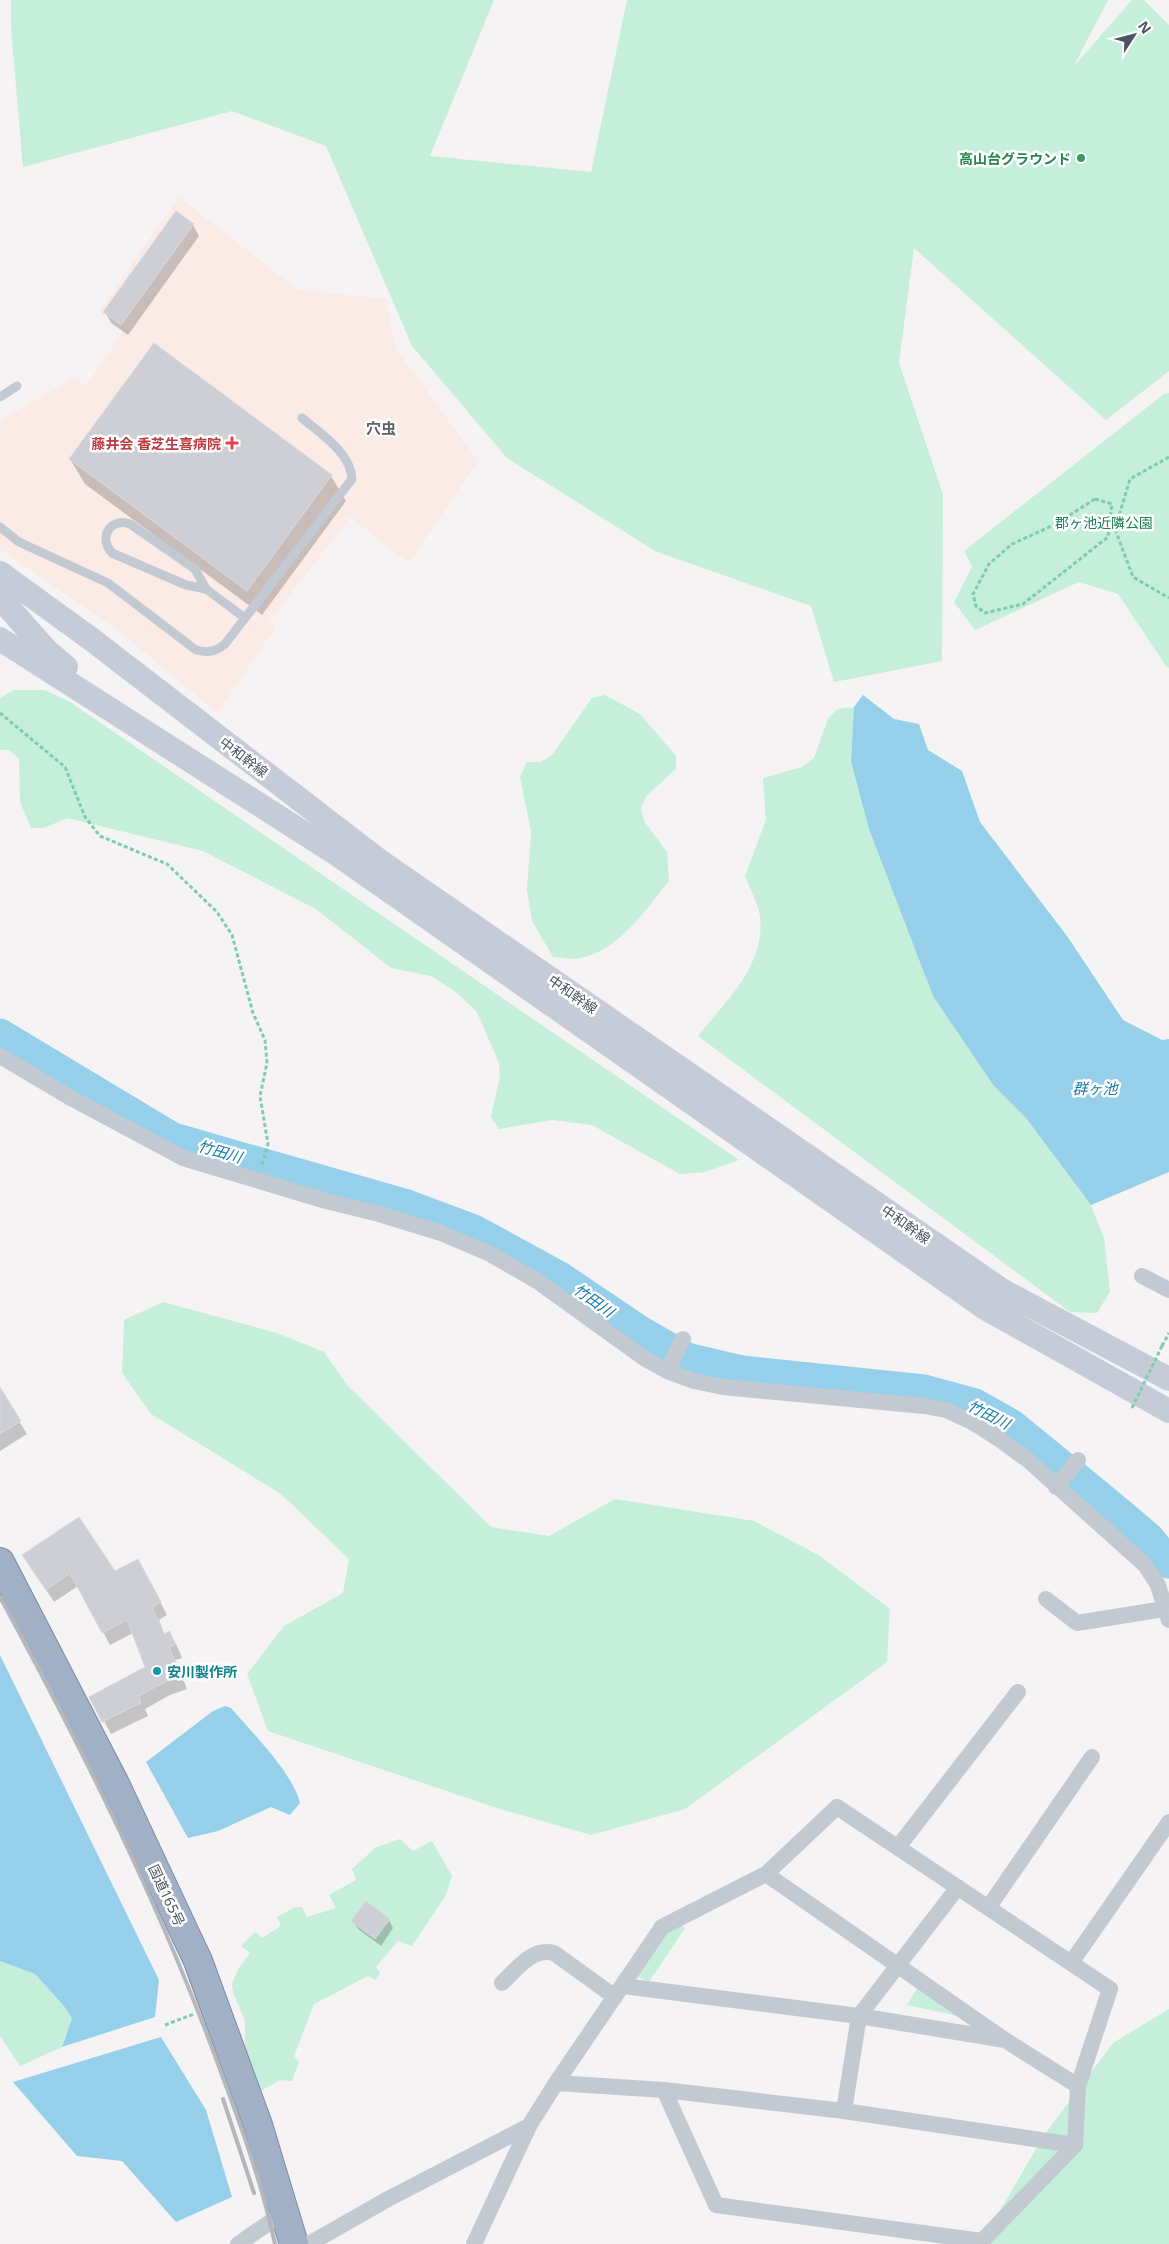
<svg xmlns="http://www.w3.org/2000/svg" width="1169" height="2244" font-family="'Noto Sans','Noto Sans JP',sans-serif">
<style>
.medical{fill:#fbebe7}
.green{fill:#c5efda}
.water{fill:#95cfe9}
.shadow{fill:#0003}
.lines{fill:none;stroke-linecap:round;stroke-linejoin:round}
.river{stroke:#95cfe9;stroke-width:31}
.building{fill:#cdcfd5;stroke:#d7d9de}
.trunk-casing{stroke:#798baa;stroke-width:30}
.path{stroke:#7eccae;stroke-width:3;stroke-dasharray:4 2.5;stroke-linecap:butt}
.service{stroke:#c2c9d1;stroke-width:9}
.minor{stroke:#c2c9d1;stroke-width:16}
.secondary{stroke:#c5ccd8;stroke-width:24}
.trunk{stroke:#a2b0c6;stroke-width:28}
.rail{stroke:#b5b7bd;stroke-width:4}
.path-bridge{stroke:#7eccae;stroke-width:3;stroke-dasharray:4 2.5;stroke-linecap:butt}
.leisure-dot{fill:#2e9e5b;stroke:#fff;stroke-width:2}
.health-dot{fill:#e0444e;stroke:#fff;stroke-width:2}
.culture-dot{fill:#0f9aa8;stroke:#fff;stroke-width:2}
.labels{text-anchor:middle;dominant-baseline:central;stroke-width:5;stroke-linejoin:round;paint-order:stroke}
.leisure-label{font-size:14px;font-weight:bold;fill:#27864d;stroke:#fff;text-anchor:end}
.health-label{font-size:14px;font-weight:bold;fill:#be3a42;stroke:#fff;text-anchor:end}
.park-label{font-size:14px;fill:#1d8059;stroke:#fff}
.street-label{font-size:14px;fill:#4b5460;stroke:#fff}
.culture-label{font-size:14px;font-weight:bold;fill:#0d838f;stroke:#fff;text-anchor:start}
.neighbourhood-label{font-size:15px;font-weight:bold;fill:#5f6268;stroke:#fff}
.water-label{font-size:15px;font-style:italic;fill:#147baa;stroke:#fff}
</style>
<rect width="100%" height="100%" fill="#f5f3f3"/>
<!-- medical -->
<path class="medical" d="M179,197L298,290L386,299L396,349L478,461L409,563L350,517L269,622L276,627L217,713L119,631L0,549V424L4,418L75,378L86,386L124,330L99,311Z"/>
<!-- green -->
<path class="green" d="M11,0H494L430,156L591,172L627,0H1108L1074,66L1132,0H1144L1169,25V371L1106,420L914,248L899,363L943,495L942,661L834,682L811,606L655,551L507,458L412,346L326,146L232,111L23,167L11,29Z
M1169,393V668L1166,666L1118,594L1079,582L975,630L954,602L972,567L964,551L1164,394Z
M14,690H45L70,702L739,1160L705,1172L680,1174L592,1125L552,1120L499,1129L491,1117L500,1076L499,1063L477,1012L456,992L431,976L391,968L316,909L203,851L67,818L44,828H31L20,802L19,759L9,750H0V698Z
M605,695L640,714L676,756V769L646,796L641,808L644,821L667,852L669,881C645,910 620,950 580,958C572,960 561,957 553,957L532,921L527,890L531,832L520,777L527,762H541L552,755L592,698Z
M854,707L851,761L994,1086L1026,1118L1091,1205L1104,1238L1110,1292L1097,1313L1070,1312L698,1036C726,1001 766,965 760,916C758,903 750,889 745,876L766,820L763,778L802,767L814,758L828,719L837,709Z
M163,1302L277,1333L324,1352L347,1385L491,1527L549,1536L615,1499L754,1521L820,1556L890,1609L887,1662L685,1809L591,1835L500,1809L268,1731L247,1674L284,1626L343,1593L349,1559L281,1494L151,1414L122,1373L124,1320Z
M400,1839L413,1851L432,1841L452,1876L446,1895L412,1946L398,1941L376,1967L380,1973L375,1980L368,1976L314,2004L294,2056L299,2062L292,2081L280,2080L259,2092L250,2068L245,2046V2020L233,1993L232,1984L238,1969L250,1953L241,1946L255,1932L262,1938L281,1926L277,1917L295,1907H302L307,1917L336,1908L329,1895L356,1880L352,1869L375,1848Z
M679,1924L685,1928L649,1982L636,1976L662,1927Z
M0,1961L35,1974L63,2005L72,2018L62,2047L20,2066L0,2036Z
M919,1985L972,2019L907,2005Z
M1169,2009V2244H980L1045,2134L1113,2043Z"/>
<!-- water -->
<path class="water" d="M863,695L894,719L919,724L928,750L962,771L980,822L1067,936L1123,1020L1162,1040L1169,1039V1172L1091,1205L1026,1118L994,1086L933,996L869,829L851,761L854,707Z
M0,1655L159,1980L155,2017L62,2047L72,2018L63,2005L35,1974L0,1961Z
M225,1706L231,1708C251,1731 294,1775 300,1803L290,1815L271,1807L218,1831L188,1838L146,1762L213,1711Z
M161,2037L206,2110L232,2197L176,2222L122,2161L77,2156L13,2082Z"/>
<!-- shadow -->
<path class="shadow" d="M193,225L199,236L128,335L111,323L105,312Z
M70,459L331,476L346,501L262,615L85,484Z
M0,1390L27,1434L0,1451Z
M24,1556L115,1573H145L167,1615L159,1620L165,1635L170,1633L177,1646L182,1658L175,1660L187,1689L170,1695L145,1709L148,1716L111,1734L91,1697L146,1668L133,1633L110,1645L78,1586L54,1602Z
M389,1920L393,1928L381,1946L358,1929L353,1921Z"/>
<g class="lines">
<!-- river -->
<path class="river" d="M0,1034L173,1138L407,1205L474,1230L560,1277L640,1331L687,1358L742,1371L924,1390L975,1404L1012,1425L1110,1505L1149,1538L1169,1563"/>
</g>
<!-- building -->
<path class="building" d="M176,211L194,224L121,325L103,312Z
M154,343L332,475L247,591L69,459Z
M0,1387L21,1421L0,1434Z
M79,1517L115,1571L138,1559L161,1602L152,1607L164,1634L170,1631L175,1645L169,1647L181,1676L163,1683L139,1696L141,1703L102,1722L89,1697L145,1667L127,1620L102,1633L70,1573L46,1590L22,1555Z
M366,1901L390,1919L375,1939L351,1921Z"/>
<g class="lines">
<defs>
<path id="trunk" d="M0,1562L116,1786L198,1961L258,2125L294,2244"/>
</defs>
<!-- trunk casing -->
<use href="#trunk" class="trunk-casing"/>
<!-- path -->
<path class="path" d="M1169,457L1130,479L1115,529L1133,577L1169,598
M1095,499L1112,504L1108,537L1023,604L985,613L976,606L973,594L989,564L1012,544L1054,525Z
M0,713L65,767L85,817L100,836L167,864L217,912L232,935L253,1013L265,1040L267,1063L260,1096L268,1144L262,1165
M1162,1346L1169,1333
M165,2025L194,2014"/>
<!-- service -->
<path class="service" d="M0,397L17,386
M0,527L19,542L108,583L196,650C208,653 215,652 225,644L352,479C351,453 320,433 302,418
M206,589L186,585L112,553C98,538 110,517 130,524L195,569L206,589L245,618"/>
<!-- minor -->
<path class="minor" d="M0,1056L71,1098L183,1158L326,1201L379,1214L441,1233L490,1254L537,1281L644,1358L667,1371L694,1381L723,1387L924,1406L946,1410L972,1422L999,1439L1028,1460L1145,1565L1158,1585L1169,1620
M1142,1276L1169,1290
M667,1371L683,1339
M1056,1487L1078,1460
M1046,1599L1077,1623L1164,1609
M898,1847L1018,1692
M766,1874L1005,2040L1078,2086
M988,1908L1092,1757
M1071,1963L1169,1822
M502,1983C517,1969 532,1947 554,1953L615,1997
M623,1986L859,2016L1005,2040
M556,2083L664,2090L844,2111L1075,2145
M844,2111L859,2016L958,1887
M529,2126L556,2083L662,1927L766,1874L837,1807L1110,1989L1078,2086L1075,2145L982,2241L716,2205L664,2090
M238,2244L285,2212
M309,2244L388,2199L529,2126L474,2244"/>
<!-- secondary -->
<path class="secondary" d="M0,573L91,639L381,862L1003,1291L1169,1379
M0,598L47,651L66,667
M0,639L338,855L985,1308L1169,1411"/>
<!-- trunk -->
<use href="#trunk" class="trunk"/>
<!-- rail -->
<path class="rail" d="M0,1597C82,1748 159,1903 218,2064C240,2123 262,2183 275,2244
M223,2099L254,2193"/>
<!-- path-bridge -->
<path class="path-bridge" d="M1132,1408L1162,1346"/>
</g>
<!-- markers -->
<circle class="leisure-dot" cx="1081" cy="158" r="5"/>
<path class="health-dot" d="M229.5 435.5h5v5h5v5h-5v5h-5v-5h-5v-5h5z"/>
<circle class="culture-dot" cx="157" cy="1671" r="5"/>
<g class="labels">
<!-- leisure labels -->
<g class="leisure-label">
<text x="1071" y="158">高山台グラウンド</text>
</g>
<!-- health labels -->
<g class="health-label">
<text x="221" y="443">藤井会 香芝生喜病院</text>
</g>
<!-- park labels -->
<g class="park-label">
<text x="1104" y="522">郡ヶ池近隣公園</text>
</g>
<!-- street labels -->
<g class="street-label">
<text transform="translate(244 757) rotate(37)">中和幹線</text>
<text transform="translate(573 994) rotate(35)">中和幹線</text>
<text transform="translate(906 1224) rotate(35)">中和幹線</text>
<text transform="translate(167 1895) rotate(65)">国道165号</text>
</g>
<!-- culture labels -->
<g class="culture-label">
<text x="167" y="1671">安川製作所</text>
</g>
<!-- neighbourhood labels -->
<g class="neighbourhood-label">
<text x="381" y="428">穴虫</text>
</g>
<!-- water labels -->
<g class="water-label">
<text x="1095" y="1088">群ヶ池</text>
<text transform="translate(220 1151) rotate(16)">竹田川</text>
<text transform="translate(594 1300) rotate(35)">竹田川</text>
<text transform="translate(989 1414) rotate(27)">竹田川</text>
</g>
</g>
<!-- north arrow -->
<g transform="translate(1134 35) rotate(54)" stroke="#ffffff" stroke-width="4" paint-order="stroke">
<path d="M0-4L9 19L0 12L-9 19Z" fill="#4b5460"/>
<text y="-8" font-size="14" font-weight="bold" text-anchor="middle" fill="#4b5460">N</text>
</g>
</svg>
